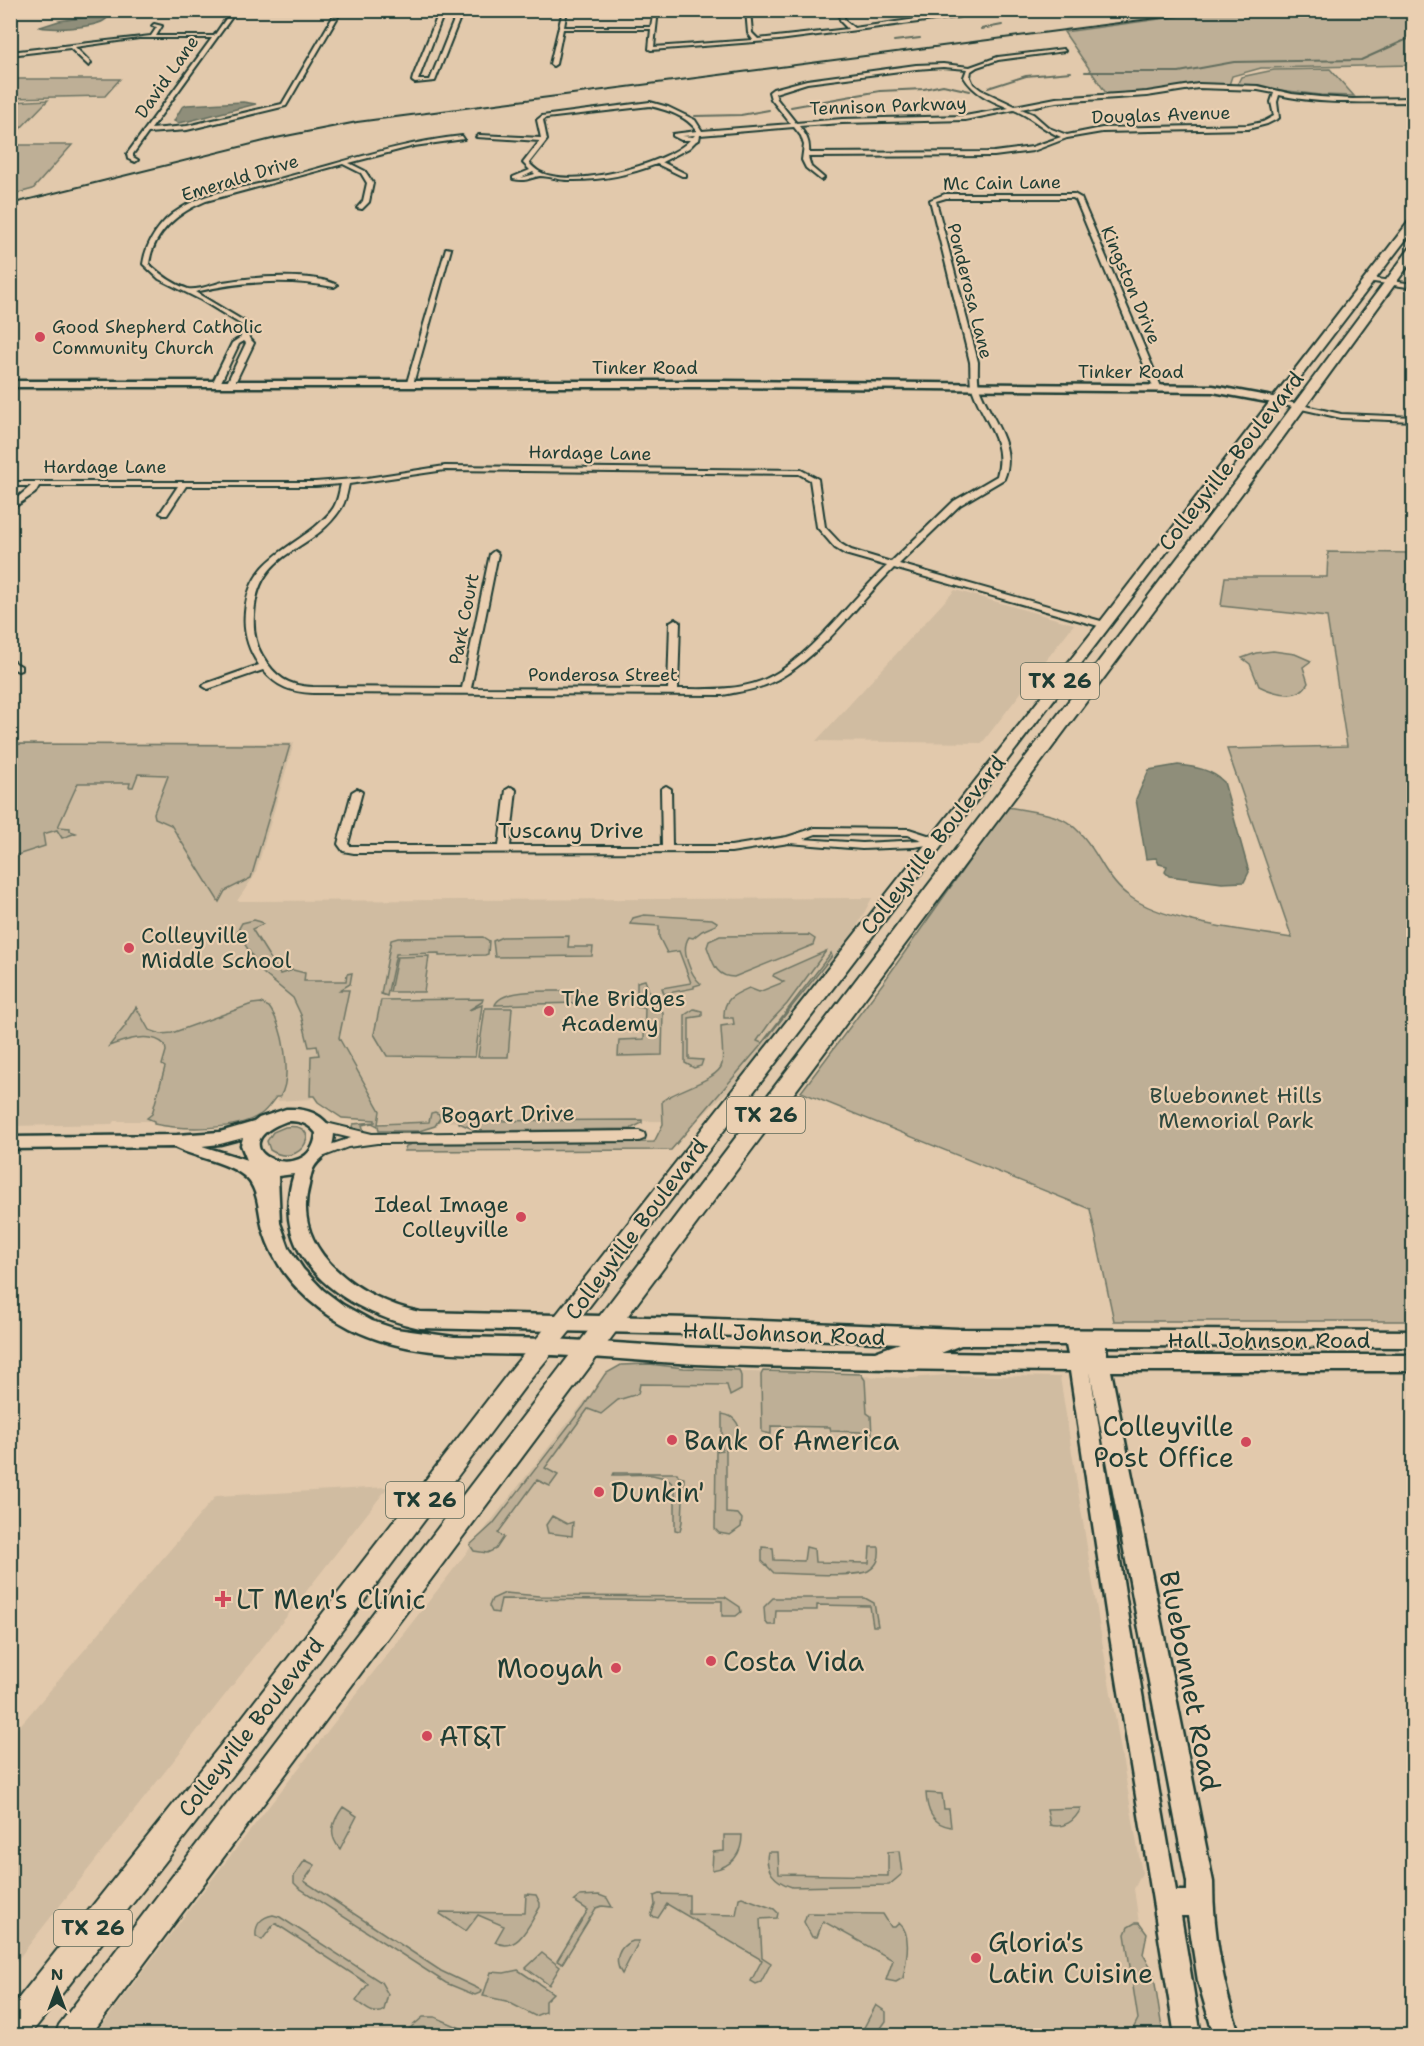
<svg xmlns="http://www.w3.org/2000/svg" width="1424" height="2046" font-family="'Shantell Sans',sans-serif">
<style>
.built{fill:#d0bca1}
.green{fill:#beaf96;stroke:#6e7665;stroke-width:1.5}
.water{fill:#8f8e7a;stroke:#626e5e;stroke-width:1.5}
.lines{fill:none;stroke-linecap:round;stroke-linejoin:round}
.stream{stroke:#626e5e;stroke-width:2}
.street-casing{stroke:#1f3d34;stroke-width:4}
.secondary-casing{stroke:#1f3d34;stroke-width:5}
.primary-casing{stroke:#1f3d34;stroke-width:4}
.street{fill:#eacfb1;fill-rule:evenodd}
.secondary{fill:#eacfb1;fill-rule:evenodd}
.primary{fill:#eacfb1;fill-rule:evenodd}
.rail{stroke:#1f3d34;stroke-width:2}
.poi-dot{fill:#d1495b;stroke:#eacfb1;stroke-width:2}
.labels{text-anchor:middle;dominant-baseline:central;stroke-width:4.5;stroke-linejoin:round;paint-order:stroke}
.far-street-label{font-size:18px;fill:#1f3d34;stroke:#eacfb1}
.far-poi-label{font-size:18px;fill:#1f3d34;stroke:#eacfb1;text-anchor:start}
.shield{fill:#eacfb1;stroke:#5c695a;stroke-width:1.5}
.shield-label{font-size:21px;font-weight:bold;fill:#1f3d34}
.street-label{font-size:22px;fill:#1f3d34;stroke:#eacfb1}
.poi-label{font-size:22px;fill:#1f3d34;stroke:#eacfb1;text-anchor:start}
.park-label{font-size:22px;fill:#2f483e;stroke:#eacfb1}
.near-poi-label{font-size:27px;fill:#1f3d34;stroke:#eacfb1;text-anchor:start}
.near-street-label{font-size:27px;fill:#1f3d34;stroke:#eacfb1}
</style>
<rect width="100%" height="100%" fill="#e2c9ac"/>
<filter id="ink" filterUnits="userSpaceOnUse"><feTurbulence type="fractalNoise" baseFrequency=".0167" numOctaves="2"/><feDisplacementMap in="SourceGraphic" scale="12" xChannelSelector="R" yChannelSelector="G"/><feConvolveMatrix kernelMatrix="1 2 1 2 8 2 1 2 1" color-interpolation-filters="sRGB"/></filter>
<g filter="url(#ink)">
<!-- built -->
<path class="built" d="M955,590L1074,624L982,743L816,741Z
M10,743H294L255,875L237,901L872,898L844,951L772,1048L697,1121L375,1122V1120L342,1118L318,1102L314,1096H311V1099L277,1101L279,1097L277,1096L260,1115L229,1126H167L154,1124V1121H114L112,1124L11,1126Z
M640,1368L912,1378L946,1375L1060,1377L1101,1635L1142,1873L1134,1889L1139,1923L1147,1934L1143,1954L1153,1971L1163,2035L94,2036L210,1882L587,1398Z
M388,1487L11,1968V1736L216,1496Z"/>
<!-- green -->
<path class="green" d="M1226,10L1413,11V65L1261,68L1232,76L1229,85C1188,84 1149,92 1108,96L1064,32Z
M1330,69L1354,96L1321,95L1237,85L1241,77L1274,70Z
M10,79H120L105,96L11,98Z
M48,100L16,133H11V102Z
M11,145H72L33,189L11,195Z
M1328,552L1413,553V1321H1114L1090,1209L801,1092L883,983L1007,807C1059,816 1072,813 1100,861C1107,873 1117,888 1129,896C1165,923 1247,930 1292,938L1227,749L1347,746L1327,617L1221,606L1225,577H1327Z
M1273,651L1295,654L1311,661L1303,667L1308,683C1299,701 1273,693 1259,686L1250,664L1242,658L1256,653Z
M11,744L290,745L251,878L225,891L219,902L171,825L155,818L154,813L168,776L166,775L138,774L133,787H129L130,783H78L58,827L70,828V831L76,833L62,838L57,830L43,834L45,846L11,857Z
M644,915L712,919L717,922L716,925L702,931L693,938L689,937C680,950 690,974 701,984L694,986V988L664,994L662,988L691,983L679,951L667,953L659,937V926L630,924L633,918Z
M254,920L261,922L263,924L252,929L280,974L293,970L305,973L304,981H346L347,974L352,973L350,984L340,990H349L339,1038L380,1111L378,1124L429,1122L431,1113L435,1112L439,1114L440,1118L435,1126L419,1131H379L378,1126L372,1123L362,1125L364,1131L351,1130L353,1124L375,1122V1120L342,1118L318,1102L314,1096H310L311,1056L319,1055L317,1046L309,1047L301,1015L293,998L263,973L237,932L242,923Z
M809,935L815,939L813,945L734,977C715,977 713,962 707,947L709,941L720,936Z
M569,936L568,947H593L592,956L495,957L493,941L502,937Z
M483,937L489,941L488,954L485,955L439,956V953L396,954L387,996L381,994L391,940L398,938Z
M826,951L787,1004L771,1021L757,1041L762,1043L831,953L832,956L763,1043L671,1150L404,1151L406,1146L412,1144L654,1142L663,1124L662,1101C675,1090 719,1080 722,1064C724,1052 721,1038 721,1026L734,1024L733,1018H724C723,999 733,995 749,988L759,992L784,982L773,976L774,974Z
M429,956L424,992H390L397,957Z
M645,980L654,1005L658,1004L663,1013L662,1055L618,1056L619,1040L644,1039L645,1008L637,1007V982Z
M580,991L579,1003L495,1005C502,986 562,992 580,991Z
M483,999L482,1002L469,1010L482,1005L475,1057L387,1056L374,1034L381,1000Z
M252,1004L261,1003L269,1007C283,1026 293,1076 280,1097H276C271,1103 267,1110 261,1114C236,1131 183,1130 154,1124V1121L147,1118L152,1114L165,1067L162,1065L166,1051L165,1045C151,1031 125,1040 109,1046L126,1025L125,1024L136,1007L149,1030L161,1034L172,1033Z
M485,1008H512L508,1057H478Z
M694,1009L702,1011V1016L689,1018V1059L703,1060L701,1066L694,1068L685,1063V1015Z
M467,1112L471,1114V1121L642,1120V1123L630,1129L477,1131L459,1123V1115Z
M285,1127C326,1121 302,1171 270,1150L267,1141L273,1132Z
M649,1364L684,1368L739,1370L741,1376V1390L730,1396L727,1385L640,1384L638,1394L618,1400L601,1414L588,1409L545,1468L558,1475L550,1486L537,1480L498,1533L504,1537L496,1549L487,1553L474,1551L470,1545L493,1524L584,1406L605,1374L621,1365Z
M763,1371L861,1374L865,1380L867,1413L871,1416L872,1436L863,1438L861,1432L831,1431L830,1427L771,1426V1434L762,1432L761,1375Z
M722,1414C738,1416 740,1427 741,1442H726V1513L738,1514L742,1519L741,1527L730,1535L719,1533L715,1529L716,1451L722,1450Z
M614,1473H677L679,1477L684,1478L682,1522L680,1531L675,1530V1488C667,1469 631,1476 613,1475Z
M552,1516L567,1524L573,1522L572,1536L548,1533L546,1525Z
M762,1547L773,1548L774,1560L804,1561L806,1547L814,1549L815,1562L869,1563L870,1547H879C880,1558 878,1565 868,1571C855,1578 792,1573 774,1573L762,1561Z
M505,1593L539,1596L725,1597L740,1607L741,1612L736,1616H722V1601L501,1599L498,1613L492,1612L489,1606L492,1599Z
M773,1598H865L874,1603L878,1626H873L870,1606L817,1605V1610H776L775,1625H768L765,1621L764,1607Z
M926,1793L942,1794L944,1809H949L951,1827C932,1824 927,1811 926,1793Z
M343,1807L357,1816L340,1849C327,1834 333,1821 343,1807Z
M1081,1808C1075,1821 1064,1829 1050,1825L1047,1809Z
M724,1835H742C742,1854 732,1867 712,1870L713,1852L724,1851Z
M899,1851L902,1874L889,1885L792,1887C775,1882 764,1870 768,1852H778L779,1874L888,1876V1852Z
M305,1860L315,1865L304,1881L441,1971L481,1990L480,1993L475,1995L446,1983L299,1888L294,1883V1876Z
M526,1894L536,1895L540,1903V1907C530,1923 518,1955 495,1942L504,1926L478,1915L466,1931L440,1914L441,1912L525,1913Z
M659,1894L689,1895V1914L736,1915L739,1898L742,1897L774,1909L778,1913L777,1918L760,1919L762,1957L771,1963L761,1982L756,1984L751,1981L762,1960L667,1904L658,1918L651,1916L655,1905L654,1896Z
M599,1895L607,1898L612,1907L602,1906L596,1908L562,1964L557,1961L588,1910L574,1901L580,1896Z
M807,1913L883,1914L891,1927H895L899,1923C913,1934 906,1962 903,1978L896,1982L886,1980L893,1960L823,1921L817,1937H812L804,1922Z
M273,1915L280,1917L381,1982L388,1994L384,2010C374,2017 365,2007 356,2001L368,1984L275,1923L262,1940L256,1936C255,1924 262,1917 273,1915Z
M1135,1923H1139L1147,1934L1143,1954L1153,1971L1163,2035H1130L1138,2019L1125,1934L1128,1927Z
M633,1941H639L622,1974C613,1961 618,1946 633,1941Z
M542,1953L560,1967L549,1985L526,1968Z
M518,1970L553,1993L545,2001V2012L535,2016L506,2001L483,1996L491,1972L504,1973Z
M876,2005L886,2012V2021L876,2035H860Z
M423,2017H435L463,2029L491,2035H425V2027L410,2028Z"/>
<!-- water -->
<path class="water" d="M95,16L108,17C101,28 54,30 40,27L59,21Z
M243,102L256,104L189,121L178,123L174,121L182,107L187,105Z
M1178,765C1195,767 1211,769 1224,782L1249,872L1244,882L1222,883L1169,876L1165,872L1167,866L1159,864L1156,858L1146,859L1136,799L1149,770Z"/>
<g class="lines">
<!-- stream -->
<path class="stream" d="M981,29L1002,25
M894,41L920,38
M1085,72H1179L1234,62L1361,60L1410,38V10
M988,88L1026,76L1071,72
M791,107L880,91L924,89L943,85L970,91
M695,116L741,115L769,110"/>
<defs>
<path id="street" d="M232,10H237L151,129L187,126L282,104L337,10H342L286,106L187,130L148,133L133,154V157L138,160L135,162L128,159L127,154L212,38H139L75,47L91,63L89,66L70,48L10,55V52L151,36L157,27L152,26L154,24L162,26L156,36H214Z
M440,10H445L418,80H430L458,10H463L435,81L415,83L412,81L413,77Z
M563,10H567L564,27H651L654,10H658L654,47L753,40L748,33L746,10H750L752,33L758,39L848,29L841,22L837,10H842L845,21L854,28L979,10L957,17L779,40L651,50L649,49L651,29H563L556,64L553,66L550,64Z
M1063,49L1065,51L998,60L977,67L971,71L970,77L973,84L981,90L1015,106L1056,98L1147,92L1198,84L1258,86L1292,94L1320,97L1352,99L1414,98V102C1369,102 1323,105 1279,95L1277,102L1279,118L1267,124L1248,129L1102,132L1067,138L1033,151L994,156L808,157L811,167L824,178L821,180L806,168L802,160L804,145L801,136L794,127L700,135L699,140L696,141L689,148L662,162L686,174V176H682L657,164C629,175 599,181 568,180C559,180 549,176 540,176C528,178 527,182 513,179V177L530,170L523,163L540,141L476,137L479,135L541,138L537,120L542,116L650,102L668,107L695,120L702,131L791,124L771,99L769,92L773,89L807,80L916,65L943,64L970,67L998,57ZM943,67L967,69L964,77C974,94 992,101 1009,108L965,116L842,119L796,123L777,99L775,93L807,83L916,69ZM1198,88L1258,90L1274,93L1271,102L1274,116L1263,122L1248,125L1102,128L1067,135L1049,128L1033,114L1021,109L1056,102L1147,96ZM650,106C667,110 687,116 697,131L673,134V136L681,140H690C667,165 571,189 540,172C536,170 532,166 529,163L547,140L543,120L546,118ZM1014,110C1032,117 1043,130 1061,137L1032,147L994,152L809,153C810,141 806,135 799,126L842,123L965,120ZM695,135L693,137L682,136ZM533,172L535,174L521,178Z
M462,136L464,139L414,146L349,163L365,171L373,183L369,202L362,209L357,208L363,201L367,183L361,173L343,164L206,201C179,212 153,232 149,264C160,274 173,284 188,289C197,291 214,284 223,282C251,277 313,272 337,285L334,287C287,278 242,281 195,292L247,323L249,338L254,343L233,387L226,385L246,343L244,341L239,344L219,386H213L212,384L232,343L241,337L242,325L201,300L159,279L143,264C146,242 161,220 180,209C207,191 241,189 271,181C335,165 396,143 462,136Z
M945,194H1074L1081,198L1162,389L1158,391L1154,389L1076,200L1073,198H946L936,201L978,362C978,371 977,382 980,390C991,419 1018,447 1004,479L960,505L899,564L1108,623V627H1102L894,568C856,605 818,662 768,684C755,690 737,692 723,695L313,693C291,692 277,687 263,670L208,689L203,686L205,684L259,665C248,649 243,632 245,612C249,564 281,554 315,527C322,521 330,514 334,507C338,500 339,492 341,484L315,486H186L167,515H164L160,513L178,486H39L35,493L10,510V504L31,486H10V482H315L367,478L445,466L801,470L818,479L825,527L841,544L851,550L891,562L954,501L997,476C1007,441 984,422 973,391C969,382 971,371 970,362L930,200ZM445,470L799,474L810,480L817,527L835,548L845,554L887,566C851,599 806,664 761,681C734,691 705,689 678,689L680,622L675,619L670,622L668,689L471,688L498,554L494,551L490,554L462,688L313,687C288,686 275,677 262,655C255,643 253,629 254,615C258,548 310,555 340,510C346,502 347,492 349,484Z
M446,248L451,249L413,384L406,386Z
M1369,278L1414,284V288L1367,281V279Z
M1275,399L1341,414L1414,417V421L1341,418L1275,403Z
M10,660L21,666V670L18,671L10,667Z
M666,786L671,789L672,846H731L787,837L815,828L909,829L940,839L941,841L940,843L914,847L862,849L789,843L731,852L354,853L343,851L338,844L352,792L357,789L362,792L348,844L350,846H499L506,790L511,787L516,790L510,846H662L661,789ZM816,834L908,835L922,840L862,843L803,839Z
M322,1122L372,1134L639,1131L644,1133L645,1136L644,1139L639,1141L377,1143L348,1147L317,1159L312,1157L311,1154L312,1151L351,1138L317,1130L316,1127L317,1124Z"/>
<path id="secondary" d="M10,381H721L1213,386L1278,398L1283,401L1278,404L1213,392L721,387H10Z
M286,1109C308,1108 323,1114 334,1133C333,1156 322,1154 314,1167C311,1172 310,1180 309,1185C290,1253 363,1300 420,1312L690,1318L958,1329L1414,1331V1347L1106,1346L1107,1355H1414V1371H1111L1213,1882C1213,1934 1223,1986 1240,2036H1214L1198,1981L1188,1916H1181L1201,2036H1175L1107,1618L1070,1371C945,1370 820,1369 696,1364C654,1362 613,1358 571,1356C497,1351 419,1363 350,1328C310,1307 276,1274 263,1229C259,1215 259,1195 250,1182C236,1163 196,1158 174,1147L10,1149V1137L177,1135L220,1132L254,1122L259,1118ZM287,1121C300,1121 308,1123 316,1133C312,1190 211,1149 287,1121ZM243,1138L241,1145L247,1160L202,1146L220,1144ZM294,1174C266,1260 347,1312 420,1328L690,1334L900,1343L875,1352L788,1351L677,1347L554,1339L454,1337L396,1329L372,1321L343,1305L323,1290L303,1269L289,1248L280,1223L278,1176ZM961,1345H1066L1068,1355L941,1353ZM1090,1371L1187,1882V1891H1176L1129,1618Z"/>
<path id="primary" d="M1414,219V229L572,1329L529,1381L244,1761L29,2036H10V2009L224,1741L513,1367L556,1315L1100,622L1410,220Z
M1414,247V258L1263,465L90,2036H55L59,2025L1253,459L1410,248Z"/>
</defs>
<!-- street casing -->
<use href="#street" class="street-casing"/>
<!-- secondary casing -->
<use href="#secondary" class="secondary-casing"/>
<!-- primary casing -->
<use href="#primary" class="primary-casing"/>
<!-- street -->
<use href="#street" class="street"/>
<!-- secondary -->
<use href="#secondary" class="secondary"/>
<!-- primary -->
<use href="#primary" class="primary"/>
<!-- rail -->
<path class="rail" d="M10,204L276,138L357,122L1219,10"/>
</g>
</g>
<!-- markers -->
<g class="poi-dot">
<circle cx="40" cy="337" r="6"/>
<circle cx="129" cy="948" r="6"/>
<circle cx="549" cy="1011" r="6"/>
<circle cx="521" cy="1217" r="6"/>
<circle cx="672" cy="1440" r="6"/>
<circle cx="1246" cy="1442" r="6"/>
<circle cx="599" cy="1492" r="6"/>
<path d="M220 1590h6v6h6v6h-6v6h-6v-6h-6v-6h6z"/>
<circle cx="711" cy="1661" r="6"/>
<circle cx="616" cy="1668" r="6"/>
<circle cx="427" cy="1736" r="6"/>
<circle cx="976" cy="1958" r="6"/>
</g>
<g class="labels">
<!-- far-street labels -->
<g class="far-street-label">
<text transform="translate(167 77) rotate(-55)">David Lane</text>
<text transform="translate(888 106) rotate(-2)">Tennison Parkway</text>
<text transform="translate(1161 115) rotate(-2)">Douglas Avenue</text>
<text transform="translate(240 178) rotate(-17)">Emerald Drive</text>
<text transform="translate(1002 183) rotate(-1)">Mc Cain Lane</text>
<text transform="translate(1131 285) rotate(67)">Kingston Drive</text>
<text transform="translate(970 291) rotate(76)">Ponderosa Lane</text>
<text x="645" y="368">Tinker Road</text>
<text x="1131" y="372">Tinker Road</text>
<text transform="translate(590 453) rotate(1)">Hardage Lane</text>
<text x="105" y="467">Hardage Lane</text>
<text transform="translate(464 619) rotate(-79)">Park Court</text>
<text x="603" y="675">Ponderosa Street</text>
</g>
<!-- far-poi labels -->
<g class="far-poi-label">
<text x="52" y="327">Good Shepherd Catholic<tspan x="52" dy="21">Community Church</tspan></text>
</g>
<!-- shield labels -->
<g class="shield">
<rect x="1021" y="663" width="78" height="36" rx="4.5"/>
<rect x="727" y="1097" width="78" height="36" rx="4.5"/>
<rect x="386" y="1482" width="78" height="36" rx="4.5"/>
<rect x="54" y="1910" width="78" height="36" rx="4.5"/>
</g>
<g class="shield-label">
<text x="1060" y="681">TX 26</text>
<text x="766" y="1115">TX 26</text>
<text x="425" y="1500">TX 26</text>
<text x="93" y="1928">TX 26</text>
</g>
<!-- street labels -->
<g class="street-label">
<text transform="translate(1231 461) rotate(-52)">Colleyville Boulevard</text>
<text x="571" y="830">Tuscany Drive</text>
<text transform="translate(933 845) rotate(-52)">Colleyville Boulevard</text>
<text transform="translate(508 1114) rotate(-1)">Bogart Drive</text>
<text transform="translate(636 1229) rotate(-53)">Colleyville Boulevard</text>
<text transform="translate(784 1334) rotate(2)">Hall Johnson Road</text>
<text x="1269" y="1340">Hall Johnson Road</text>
<text transform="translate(251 1727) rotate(-52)">Colleyville Boulevard</text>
</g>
<!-- poi labels -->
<g class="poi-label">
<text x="141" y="935">Colleyville<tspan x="141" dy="25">Middle School</tspan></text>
<text x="561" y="998">The Bridges<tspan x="561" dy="25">Academy</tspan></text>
<text x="509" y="1204" text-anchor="end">Ideal Image<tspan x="509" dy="25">Colleyville</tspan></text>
</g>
<!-- park labels -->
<g class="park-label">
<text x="1236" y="1095">Bluebonnet Hills<tspan x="1236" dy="25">Memorial Park</tspan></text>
</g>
<!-- near-poi labels -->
<g class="near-poi-label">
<text x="1234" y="1426" text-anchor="end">Colleyville<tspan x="1234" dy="31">Post Office</tspan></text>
<text x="684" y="1440">Bank of America</text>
<text x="611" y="1492">Dunkin'</text>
<text x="236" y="1599">LT Men's Clinic</text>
<text x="723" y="1661">Costa Vida</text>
<text x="604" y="1668" text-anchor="end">Mooyah</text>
<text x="439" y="1736">AT&amp;T</text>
<text x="988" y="1942">Gloria's<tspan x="988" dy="31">Latin Cuisine</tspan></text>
</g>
<!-- near-street labels -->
<g class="near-street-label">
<text transform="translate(1190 1681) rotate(79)">Bluebonnet Road</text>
</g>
</g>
<!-- margin -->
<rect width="1424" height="2046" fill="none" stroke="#eacfb1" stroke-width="36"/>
<rect x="18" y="18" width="1388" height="2010" fill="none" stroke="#1f3d34" stroke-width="2" filter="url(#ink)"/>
<!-- north arrow -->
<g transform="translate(57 1989)" stroke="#eacfb1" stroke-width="4.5" paint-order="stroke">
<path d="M0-4.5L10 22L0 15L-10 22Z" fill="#1f3d34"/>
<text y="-9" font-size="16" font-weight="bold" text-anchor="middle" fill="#1f3d34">N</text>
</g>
</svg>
